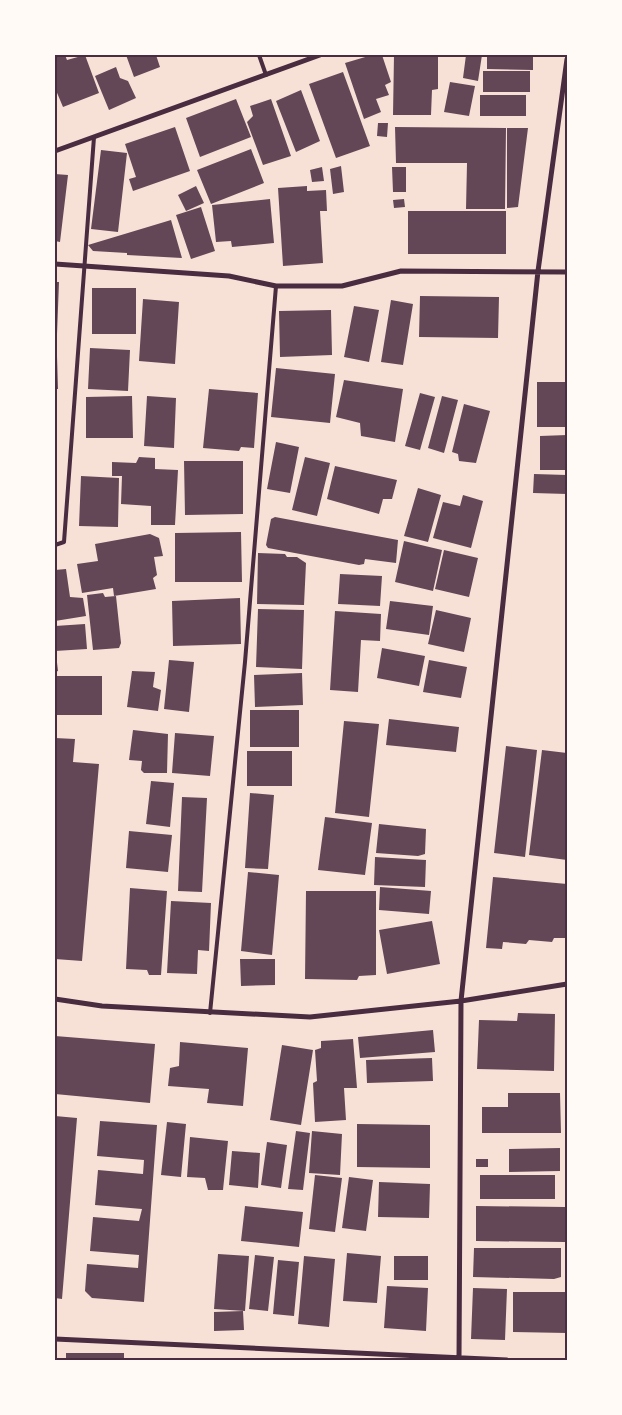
<svg xmlns="http://www.w3.org/2000/svg" width="622" height="1415" font-family="'Noto Serif',serif">
<style>
.building{fill:#644757}
.lines{fill:none;stroke-linecap:round;stroke-linejoin:round}
.service{stroke:#4a2c40;stroke-width:4}
.minor{stroke:#4a2c40;stroke-width:5}
.neatline{fill:none;stroke:#4a2c40;stroke-width:2}
</style>
<rect width="100%" height="100%" fill="#f7e1d7"/>
<!-- building -->
<path class="building" d="M55,55H65L67,60L85,55L99,93L63,107L55,88Z
M126,55H156L160,67L134,77Z
M372,55H382L391,82L385,85L389,95L376,99L381,112L364,119L345,63Z
M394,55H438V89L432,90L431,115H393Z
M466,55H482L478,81L463,78Z
M487,55H533V70L487,69Z
M116,67L120,78L128,81L136,98L109,110L95,76Z
M483,71H530V92H483Z
M343,72L370,146L336,158L309,84Z
M450,82L475,86L469,116L444,112Z
M301,90L320,141L296,152L276,101Z
M480,95H526V116H480Z
M236,99L251,137L200,157L186,118Z
M271,99L291,156L263,165L247,122L253,116L250,106Z
M378,123H388L387,137L377,136Z
M175,127L190,171L133,191L129,179L136,177L125,144Z
M395,127L506,128L505,209H466L467,163H396Z
M507,128H528L518,207L507,208Z
M251,149L264,183L211,204L197,170Z
M101,150L127,153L118,232L91,229Z
M341,166L344,192L333,194L330,169Z
M322,167L324,181L312,182L310,170Z
M392,167H406V192H393Z
M55,174L68,175L60,242L55,241Z
M196,186L204,203L186,211L178,195Z
M307,186V191L326,190L327,211H320L323,263L283,266L278,188Z
M270,199L274,243L232,247L231,241L216,242L212,205Z
M404,199L405,207L394,208L393,200Z
M201,207L215,251L191,259L176,215Z
M408,211H506V254H408Z
M171,220L182,258L127,255V253L93,251L88,245Z
M55,282H59L57,334H55Z
M92,288H136V334H92Z
M420,296L499,297L498,338L419,337Z
M143,299L179,302L175,364L139,361Z
M391,300L413,304L403,365L381,362Z
M354,306L379,310L369,362L344,357Z
M331,310L332,355L280,357L279,311Z
M90,348L130,350L128,391L88,389Z
M55,356H57L58,389H55Z
M276,368L335,374L330,423L271,417Z
M344,380L403,389L395,442L361,436L360,423L336,417Z
M537,382H567V427H537Z
M209,389L258,393L254,448L241,447L239,451L203,448Z
M420,393L435,397L420,450L405,446Z
M132,396L133,438H86V397Z
M147,396L176,398L174,448L144,446Z
M442,396L458,400L444,453L428,448Z
M464,404L490,411L476,463L459,461L458,454L452,452Z
M567,435V470H540V436Z
M276,442L299,447L290,493L267,489Z
M139,457L155,458V469L178,470L175,525H151V506L121,504L122,476H112V462L136,463Z
M305,457L330,463L317,516L292,510Z
M184,461H243V514L185,515Z
M335,466L397,480L392,499H383L379,514L327,499Z
M534,474L567,475V494L533,493Z
M81,476L119,478L118,527L79,526Z
M418,488L441,495L428,542L404,536Z
M463,495L483,501L471,548L433,538L443,502L460,506Z
M275,517L398,540L396,563L365,559L364,564L359,565L268,548L266,545L271,519Z
M241,532L242,582H175V533Z
M150,534L159,538L163,556L154,557L157,575L153,578L156,589L114,596L113,588L82,593L77,564L98,561L95,544Z
M404,541L442,550L433,591L395,582Z
M444,550L478,558L469,597L435,589Z
M258,553L285,554L287,557H297L306,563L304,605L257,604Z
M66,569L70,597L83,598L86,616L55,621V570Z
M340,574L382,576L380,606L338,604Z
M103,593L105,597L116,596L121,643L119,648L93,650L87,595Z
M240,598L241,644L173,646L172,601Z
M390,601L433,606L429,635L386,629Z
M258,609L304,610L302,669L256,667Z
M436,610L471,618L464,652L428,644Z
M335,611L381,614L380,641L361,640L358,692L330,690Z
M85,624L87,649L55,651V626Z
M382,648L425,656L419,686L377,678Z
M55,654H56L58,671L55,672Z
M169,660L194,662L189,712L164,709Z
M429,660L467,667L461,698L423,692Z
M132,671L155,672L153,687L161,690L158,711L127,707Z
M302,673L303,705L255,707L254,675Z
M55,676H102V715H55Z
M250,710H299V747H250Z
M389,719L459,727L456,752L386,745Z
M344,721L379,724L369,817L335,813Z
M133,730L168,734L167,773H144L141,770L142,761L129,760Z
M175,733L214,736L210,776L172,773Z
M55,738L75,739L73,762L99,764L82,961L55,959Z
M506,746L537,750L525,857L494,853Z
M542,750L567,753V860L529,855Z
M247,751H292V786H247Z
M151,781L174,783L170,827L146,824Z
M250,793L274,795L268,869L245,868Z
M182,797L207,798L202,892L178,891Z
M325,817L372,823L365,875L318,870Z
M379,824L426,829L425,854L418,856L376,853Z
M129,831L172,835L168,872L126,868Z
M375,857L426,860L425,887L374,885Z
M248,872L279,875L272,955L241,951Z
M493,877L567,884V938H554L552,942L529,940L526,944L503,942L502,949L486,948Z
M380,887L431,891L429,914L379,910Z
M130,888L167,891L161,975H149L147,970L126,969Z
M306,891H376V975L359,976L357,980L305,979Z
M171,901L211,903L209,951L198,950L197,974L167,973Z
M432,921L440,964L387,974L379,930Z
M240,959H275V985L241,986Z
M518,1013L555,1014L554,1071L477,1069L479,1020L517,1021Z
M433,1030L435,1052L360,1058L358,1037Z
M55,1036L155,1044L150,1103L55,1094Z
M353,1039L357,1088H344L346,1120L315,1122L313,1083L317,1081L315,1050L321,1048V1041Z
M180,1042L248,1048L243,1106L207,1103L209,1089L168,1086L170,1068L179,1066Z
M282,1045L313,1050L301,1125L270,1120Z
M432,1058L433,1081L367,1083L366,1060Z
M508,1093H560L561,1133H482V1107H508Z
M55,1116L77,1118L62,1299L55,1298Z
M100,1121L157,1125L144,1302L92,1298L85,1291L87,1264L138,1268L139,1255L90,1251L93,1217L139,1221L142,1209L95,1205L98,1170L143,1174L144,1160L97,1156Z
M167,1122L186,1124L181,1177L161,1175Z
M357,1124L430,1125V1168L357,1167Z
M296,1131L310,1133L303,1190L288,1189Z
M312,1131L342,1134L340,1175L309,1173Z
M190,1137L228,1141L223,1190H208L205,1178L187,1177Z
M267,1142L287,1145L281,1188L261,1185Z
M560,1148V1171L509,1172V1149Z
M232,1151L260,1153L258,1188L229,1185Z
M476,1159H488V1167H476Z
M315,1175L342,1178L335,1232L309,1229Z
M480,1175H555V1199H480Z
M349,1177L373,1180L366,1231L342,1228Z
M379,1182L430,1184L429,1218L378,1217Z
M245,1206L303,1212L299,1247L241,1241Z
M476,1206L565,1207V1242L476,1241Z
M474,1248H561V1277L554,1279L473,1277Z
M347,1253L381,1256L377,1303L343,1301Z
M218,1254L249,1256L245,1311L214,1309Z
M255,1255L274,1257L268,1311L249,1309Z
M304,1256L335,1259L329,1327L298,1324Z
M394,1256H428V1280H394Z
M278,1260L299,1262L294,1316L273,1314Z
M387,1286L428,1288L426,1331L384,1328Z
M473,1288L507,1289L505,1340L471,1339Z
M513,1292H567V1333L513,1332Z
M243,1311L244,1330L214,1331V1312Z
M66,1353H124V1360H66Z"/>
<g class="lines">
<!-- service -->
<path class="service" d="M259,55L266,75
M55,545L64,542L94,137
M210,1013L245,662L276,286"/>
<!-- minor -->
<path class="minor" d="M55,151L320,55
M55,264L229,276L276,286H342L401,271L567,272
M55,999L102,1006L310,1017L461,1001L567,984
M55,1339L507,1360
M459,1360L461,1001L538,271L567,59"/>
</g>
<!-- border -->
<rect width="622" height="1415" fill="none" stroke="#fffaf5" stroke-width="112"/>
<rect x="56" y="56" width="510" height="1303" class="neatline"/>
</svg>
